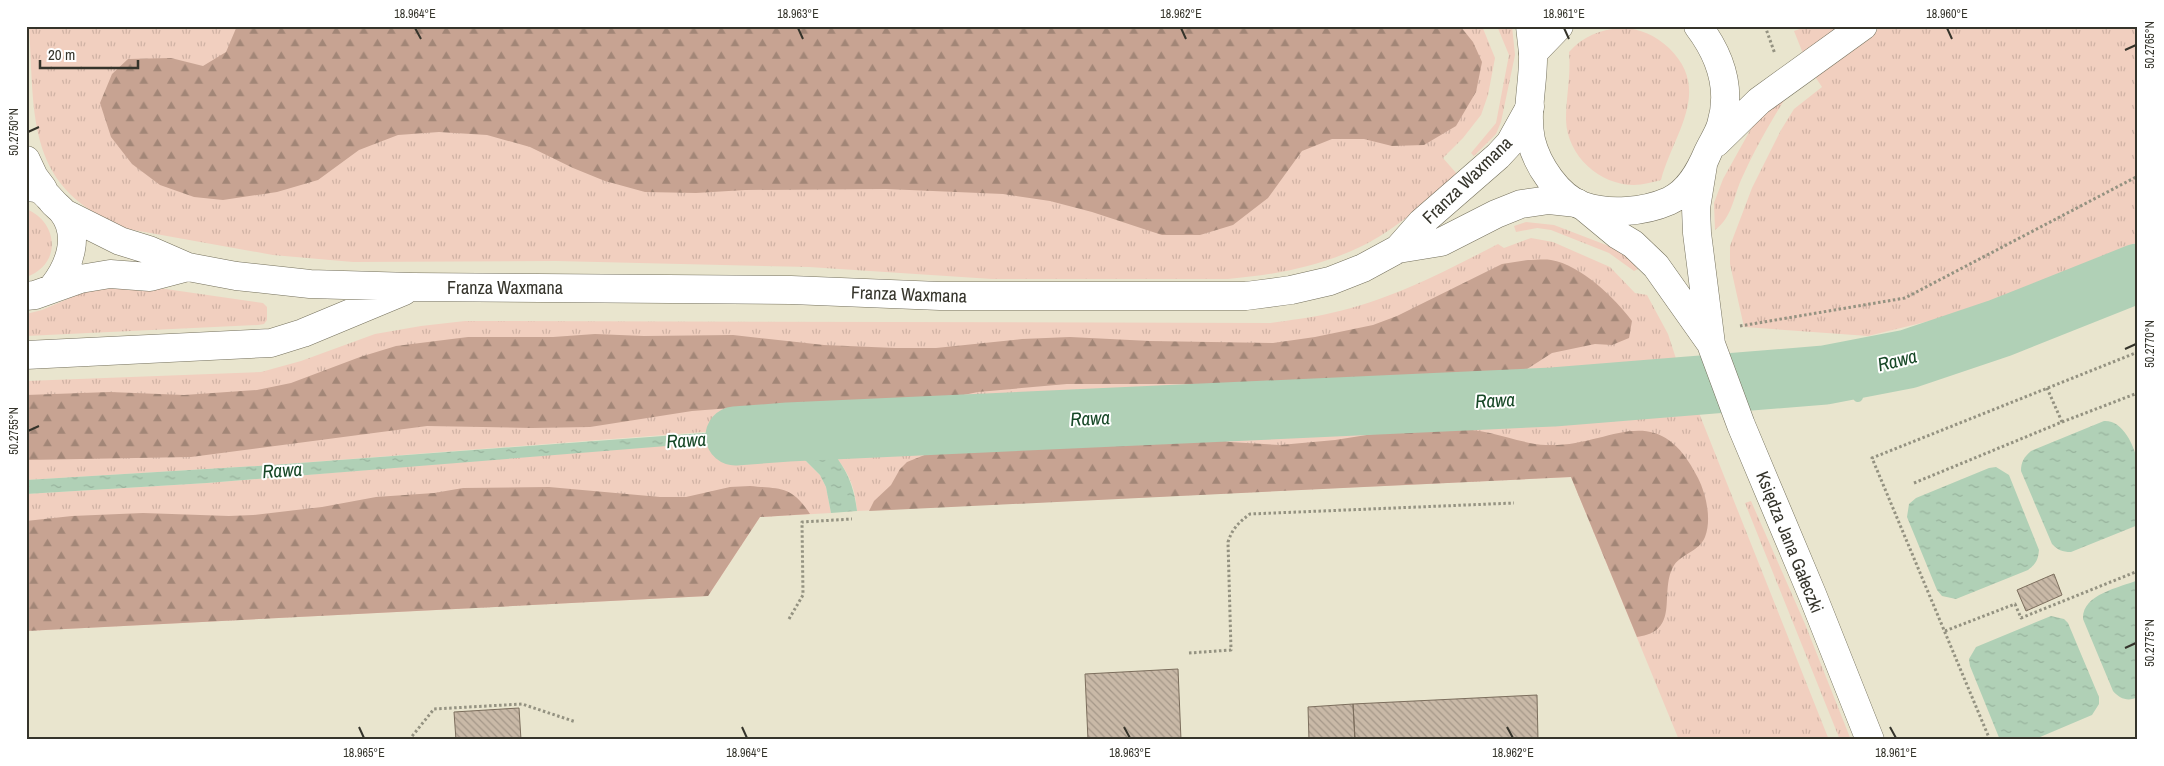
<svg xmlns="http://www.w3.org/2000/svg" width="2164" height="766" font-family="'Archivo Narrow',sans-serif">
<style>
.grass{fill:url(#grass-tufts)}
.forest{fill:url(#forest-firs)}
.water{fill:url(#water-ripples)}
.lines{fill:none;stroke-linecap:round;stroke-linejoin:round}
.stream{stroke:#b0d0b6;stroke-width:10}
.river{stroke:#b0d0b6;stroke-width:59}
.building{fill:url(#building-back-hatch);stroke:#7c6e5d}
.minor-casing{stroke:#74705c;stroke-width:29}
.major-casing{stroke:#74705c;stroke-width:29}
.path{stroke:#949281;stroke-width:3;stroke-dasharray:2.5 2.5;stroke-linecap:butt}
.minor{stroke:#fff;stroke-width:28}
.major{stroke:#fff;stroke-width:28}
.ticks{fill:none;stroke:#35342b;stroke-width:2}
.labels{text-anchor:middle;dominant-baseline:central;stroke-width:4;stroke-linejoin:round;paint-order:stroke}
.street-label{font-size:18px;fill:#35342b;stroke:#fff}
.water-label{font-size:19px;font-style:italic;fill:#174827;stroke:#fff}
.neatline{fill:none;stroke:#35342b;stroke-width:2}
.ticks-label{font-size:12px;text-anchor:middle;fill:#35342b}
</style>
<defs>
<pattern id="grass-tufts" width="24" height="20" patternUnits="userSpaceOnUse" patternTransform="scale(1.25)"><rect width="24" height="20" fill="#f1cfbf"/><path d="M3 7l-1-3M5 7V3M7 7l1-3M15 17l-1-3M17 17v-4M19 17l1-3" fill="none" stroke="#cfb2a4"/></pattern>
<pattern id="forest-firs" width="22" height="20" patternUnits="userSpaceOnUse" patternTransform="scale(1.25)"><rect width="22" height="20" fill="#c7a392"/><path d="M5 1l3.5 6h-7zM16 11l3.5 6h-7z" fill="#a28677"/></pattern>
<pattern id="water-ripples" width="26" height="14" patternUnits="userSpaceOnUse" patternTransform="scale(1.25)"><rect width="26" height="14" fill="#b0d0b6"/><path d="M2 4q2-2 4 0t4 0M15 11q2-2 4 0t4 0" fill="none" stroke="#98b39d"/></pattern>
<pattern id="building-back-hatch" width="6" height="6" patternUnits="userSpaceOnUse" patternTransform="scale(1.25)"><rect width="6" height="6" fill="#c9b9a7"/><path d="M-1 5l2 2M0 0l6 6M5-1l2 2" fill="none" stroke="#a49788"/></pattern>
</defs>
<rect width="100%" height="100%" fill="#e9e5ce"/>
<!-- grass -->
<path class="grass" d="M29,26H1482L1495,58L1488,95L1481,115L1463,138L1443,158L1457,174C1428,200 1396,230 1360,247C1318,267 1274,275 1228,279H992L809,267L556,261L353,262L273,255L128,229C25,189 35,120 29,26Z
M1497,26H1512L1515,55L1501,122L1496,134L1474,156L1471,153L1496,123L1509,55Z
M1808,26H1838L1828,38L1804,56L1794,31Z
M1882,26H2138V242L1962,313L1868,336L1744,327L1730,264V246L1752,188L1781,130L1794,109L1822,87L1814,75Z
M1620,28C1640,28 1655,35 1669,48C1713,91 1673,134 1661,180C1652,182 1643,185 1634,185C1600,185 1567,156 1566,120C1566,96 1571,77 1569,52C1583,36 1600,30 1620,28Z
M1787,96C1770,122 1754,151 1741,180C1733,199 1732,217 1715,230L1714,203L1723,179L1752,127L1761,117Z
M26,209C59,222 62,265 26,277Z
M1526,222L1554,225L1614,248L1624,253L1638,269L1634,271L1609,253L1551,230L1537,228L1516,232L1514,226Z
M1531,238L1553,242L1610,267L1635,293L1647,295L1668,334L1680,371L1618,380L1252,407L892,420L756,428L273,465L26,480V381L261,372L301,361L375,334L421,326L465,321L1270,323C1290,320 1311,318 1331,313C1390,300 1444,272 1498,244L1504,248Z
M145,286L263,303L267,307V320L264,324L258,325L26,336V314L42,310L93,288Z
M1695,403L1829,740H1679L1571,477L857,511C855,485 848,471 831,451L857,440L1228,427L1444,414Z
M755,438L756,446L792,450L806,461L820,475L826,487L831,513L760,517L708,596L26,631V494L207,483Z
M1751,501L1805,624L1851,740H1840L1745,503Z"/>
<!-- forest -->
<path class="forest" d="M237,26H1460L1473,42L1482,62L1476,92L1456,126L1424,145L1392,146L1364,139H1332L1302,151L1268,198L1233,225L1200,235H1162L1092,212L1050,201L1003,194L886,189L745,190L696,193L645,192L605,181L573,168L530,147L487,135L439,132L398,135L359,150L318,180L277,192L223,200L194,197L160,185L132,164L111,137L100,103L112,74L128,59L171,58L203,66L226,52Z
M1528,260C1535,260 1544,259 1551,260C1581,265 1615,298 1632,321L1629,338L1612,345L1595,344L1552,353L1524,371L1502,377L1396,381L1295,397L1245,394L1192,384H1067L978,392L944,399L862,407L818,403L781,410L744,407L692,411L590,427L532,428L427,426L191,457L26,460V395L110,392L184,395L257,390L291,383L360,357L396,346L468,337H553L595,334L644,336L733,335L824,345L895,348H936L1022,339L1070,337L1150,341L1273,343L1315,337L1373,325L1397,316L1502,264Z
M1449,428C1463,429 1476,430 1490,433C1508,437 1527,444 1546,445C1610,448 1656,394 1698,478C1706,494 1712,519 1705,537C1699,552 1680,554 1673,567C1659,594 1681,631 1637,637L1571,477L869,511L874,501L891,485L900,469L907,462L932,452L1091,446L1150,439L1211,438L1230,442L1280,445L1335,440L1373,434Z
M750,486C781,489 791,485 810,514L760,517L708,596L26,631V521L72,516L143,513L229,516L253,515L322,507L376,497L434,493L463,488L549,487L660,497H686L730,487Z"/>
<!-- water -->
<path class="water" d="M2104,421C2123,420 2134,445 2138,463C2141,479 2138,508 2138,525L2071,552C2062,552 2058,550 2052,544L2021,471C2021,462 2024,457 2031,451Z
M810,425C835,454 853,472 857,511L831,513L826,487L820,475L806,461L792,450L755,446L754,439L207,483L26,494V480L273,465Z
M1996,467L2009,475L2039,550C2038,560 2036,564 2028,570L1956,599L1942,596L1937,590L1907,517L1909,504L1916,498L1989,468Z
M2138,580V697C2128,702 2120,699 2113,691L2083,619C2082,594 2119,588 2138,580Z
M2051,616L2064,619L2068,623L2099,697V704L2092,715L2033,740H2000L1970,666L1969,659L1976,647Z"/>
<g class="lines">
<!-- stream -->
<path class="stream" d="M1825,375C1838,376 1851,386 1858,397"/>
<!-- river -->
<path class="river" d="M735,436L788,432L1553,397L1825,375L1908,359L2000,328L2138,273"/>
</g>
<!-- building -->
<path class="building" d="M2054,574L2062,595L2026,611L2017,590Z
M1178,669L1181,740H1088L1085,674Z
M1537,695L1538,740H1355L1353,704Z
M1353,704L1355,740H1309L1308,707Z
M519,708L521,740H456L454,712Z"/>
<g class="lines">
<defs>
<path id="minor" d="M1530,26L1533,53
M26,160L34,177L43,189
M26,187C42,188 42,190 52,201C55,205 60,208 63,212C81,236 69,267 53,287
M64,213L120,241L149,250L188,267L236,276L310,284L412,287L791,290L940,296H1246L1291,290L1330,281L1363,268L1398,249L1421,223L1498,156L1510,143L1530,107
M1398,249L1441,242L1496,214L1521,204L1549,200L1577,203
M26,296L35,295L80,279L110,274L150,277L188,267
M26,355L271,343L303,333L404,291"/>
<path id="major" d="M1559,26L1533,53C1534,82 1525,112 1531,140C1537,165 1558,197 1583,206C1609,215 1644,212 1669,201C1689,192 1700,171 1708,152C1712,143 1718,135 1721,125C1732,89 1720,55 1698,26
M1716,143L1759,101L1863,26
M1703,165L1696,208L1697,233L1711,344L1741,425L1812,594L1870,740
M1583,206L1618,235L1633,244L1656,266L1709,341"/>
</defs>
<!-- minor casing -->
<use href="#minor" class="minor-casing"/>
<!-- major casing -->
<use href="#major" class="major-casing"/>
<!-- path -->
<path class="path" d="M1765,26L1775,54
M1740,326L1905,298L2138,176
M2062,422L2135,394L2138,395
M1914,483L2062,422L2047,388
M789,619L803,595L802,522L852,519
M1945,631L2015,604L2021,618L2138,571
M1189,653L1231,650L1228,542C1232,529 1239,522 1250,514L1514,503
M409,740L434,709L522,704L576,722
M1990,740L1872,458L2138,352"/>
<!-- minor -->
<use href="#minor" class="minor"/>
<!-- major -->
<use href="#major" class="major"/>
</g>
<!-- ticks -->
<path class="ticks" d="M415,28L421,39M798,28L803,39M1181,28L1186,39M1564,28L1569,39M1947,28L1952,39M2125,50L2136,45M28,132L39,127M2125,349L2136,344M28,431L39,426M2125,648L2136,643M359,727L364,738M742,727L747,738M1124,727L1130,738M1507,727L1513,738M1890,727L1896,738"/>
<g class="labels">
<!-- street labels -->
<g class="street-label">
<text transform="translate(1467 180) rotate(-44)">Franza Waxmana</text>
<text x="505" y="287">Franza Waxmana</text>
<text transform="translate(909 294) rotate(2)">Franza Waxmana</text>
<text transform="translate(1790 542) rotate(68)">Księdza Jana Gałeczki</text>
</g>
<!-- water labels -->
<g class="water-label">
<text transform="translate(1897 360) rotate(-14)">Rawa</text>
<text transform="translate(1495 400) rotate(-3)">Rawa</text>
<text transform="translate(1090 418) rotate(-3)">Rawa</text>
<text transform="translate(686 440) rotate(-4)">Rawa</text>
<text transform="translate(282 470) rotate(-4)">Rawa</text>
</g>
</g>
<!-- border -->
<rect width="2164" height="766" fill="none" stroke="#ffffff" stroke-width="55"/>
<!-- scale -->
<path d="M40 60v8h98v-8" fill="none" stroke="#35342b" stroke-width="2.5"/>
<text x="48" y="60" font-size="15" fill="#35342b" stroke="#ffffff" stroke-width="4" paint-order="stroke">20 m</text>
<rect x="28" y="28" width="2108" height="710" class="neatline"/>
<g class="ticks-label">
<text x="415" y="18">18.964°E</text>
<text x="798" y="18">18.963°E</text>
<text x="1181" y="18">18.962°E</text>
<text x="1564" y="18">18.961°E</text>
<text x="1947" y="18">18.960°E</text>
<text transform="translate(2150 45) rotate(-90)" y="4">50.2765°N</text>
<text transform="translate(14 132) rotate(-90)" y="4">50.2750°N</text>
<text transform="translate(2150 344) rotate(-90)" y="4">50.2770°N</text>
<text transform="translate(14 431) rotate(-90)" y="4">50.2755°N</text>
<text transform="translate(2150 643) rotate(-90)" y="4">50.2775°N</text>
<text x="364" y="757">18.965°E</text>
<text x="747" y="757">18.964°E</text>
<text x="1130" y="757">18.963°E</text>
<text x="1513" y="757">18.962°E</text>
<text x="1896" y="757">18.961°E</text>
</g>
</svg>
